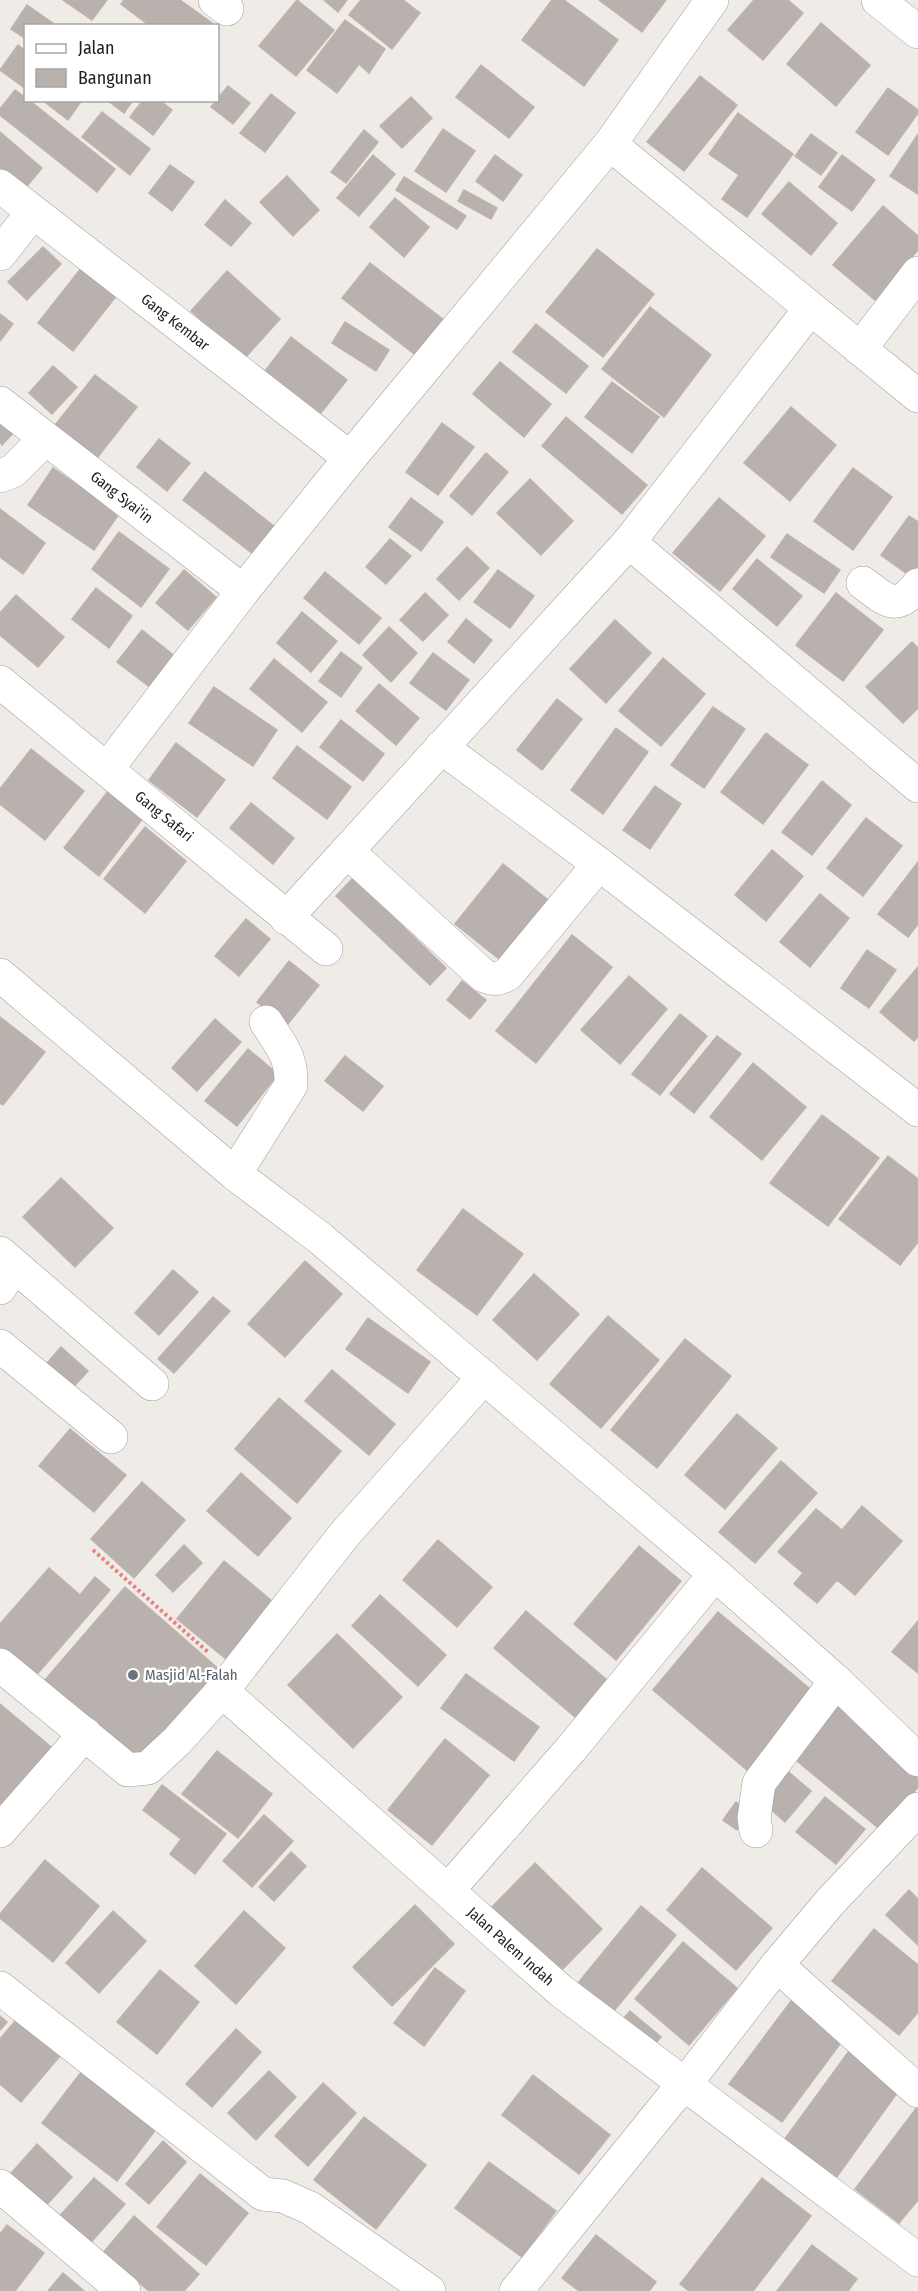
<svg xmlns="http://www.w3.org/2000/svg" width="918" height="2291" font-family="'Fira Sans Condensed',sans-serif">
<style>
.building{fill:#b8b1ad;stroke:#bfb2ab;stroke-width:1.5}
.lines{fill:none;stroke-linecap:round;stroke-linejoin:round}
.minor-casing{stroke:#a0a0a0;stroke-width:34}
.path{stroke:#e9827d;stroke-width:4;stroke-dasharray:3 3;stroke-linecap:butt}
.minor{stroke:#fff;stroke-width:33}
.worship-dot{fill:#6b7280;stroke:#fff;stroke-width:2}
.labels{text-anchor:middle;dominant-baseline:central;stroke-width:5;stroke-linejoin:round;paint-order:stroke}
.street-label{font-size:15px;fill:#1f1f1f;stroke:#fff}
.worship-label{font-size:15px;fill:#5b616d;stroke:#fff;text-anchor:start}
</style>
<rect width="100%" height="100%" fill="#efece7"/>
<!-- building -->
<path class="building" d="M63,0H107L92,20Z
M124,0H180L212,23L210,26H150L121,4Z
M297,0L334,30L296,76L259,46Z
M324,0H347L338,12Z
M361,0H403L420,13L392,49L349,15Z
M552,0H564L618,40L584,86L522,40Z
M599,0H666L642,32Z
M754,0H788L803,13L763,60L728,30Z
M27,5L57,26H26V39L11,29Z
M345,20L385,49L369,73L359,64L337,93L307,70Z
M821,23L870,65L836,106L787,64Z
M18,45L26,51V89L0,70Z
M481,65L534,107L509,138L456,97Z
M700,76L737,105L684,171L647,142Z
M228,86L250,103L233,124L211,107Z
M888,88L918,110V113L888,155L856,132Z
M15,90L26,98V100H29L115,169L97,192L0,115V109Z
M271,94L295,113L265,152L240,133Z
M411,97L432,118L402,148L380,126Z
M42,100H82L68,120Z
M107,100H133L124,113Z
M143,100H159L172,110L153,135L130,117Z
M102,112L150,149L130,175L82,137Z
M738,113L793,154L747,217L722,199L739,175L709,154Z
M443,129L475,151L446,192L415,171Z
M364,130L378,142L346,183L331,172Z
M0,132L42,168L22,192L0,173Z
M811,134L837,153L821,175L795,156Z
M918,134V194L890,176Z
M373,155L395,174L359,216L337,198Z
M495,155L522,175L503,201L476,181Z
M842,155L875,180L852,211L819,187Z
M170,165L194,182L172,211L149,193Z
M287,176L319,210L293,236L260,202Z
M404,177L466,216L457,229L396,190Z
M789,182L837,223L811,255L762,214Z
M464,190L497,208L491,219L458,201Z
M395,198L429,227L404,257L370,227Z
M225,200L251,223L231,246L205,225Z
M883,206L918,236V250L875,300L833,265Z
M43,247L61,264L27,300L8,282Z
M597,249L654,294L603,357L546,312Z
M370,263L449,324L422,360L342,298Z
M82,267L117,295L73,351L38,323Z
M227,271L280,319L244,359L191,311Z
M650,307L711,355L664,417L602,369Z
M0,314L13,324L0,341Z
M345,322L389,350L376,371L332,343Z
M536,324L588,366L566,393L513,352Z
M291,337L347,380L321,413L265,371Z
M500,362L551,404L524,437L473,394Z
M53,366L77,387L52,414L29,393Z
M95,375L137,407L90,467L48,434Z
M612,382L659,417L632,453L585,417Z
M791,407L836,445L790,501L744,463Z
M566,417L647,485L622,514L542,446Z
M442,423L474,447L438,495L406,472Z
M0,424L15,431L2,445L0,442Z
M159,439L190,463L167,491L137,467Z
M486,453L508,472L472,515L450,496Z
M53,468L119,514L94,550L28,505Z
M853,468L892,497L853,550L814,521Z
M205,472L279,530L257,557L183,500Z
M530,479L573,521L541,555L497,513Z
M411,498L443,522L421,551L389,527Z
M719,498L765,536L720,591L673,553Z
M0,509L45,543L23,574L0,557Z
M909,516L918,522V574L914,579L881,555Z
M119,532L169,569L141,607L92,569Z
M787,534L840,570L824,593L771,557Z
M390,539L411,556L386,584L366,567Z
M467,547L489,568L459,600L437,579Z
M757,559L802,596L777,626L733,589Z
M184,570L216,597L188,630L156,603Z
M498,570L534,596L510,628L474,602Z
M325,572L381,618L359,644L304,598Z
M96,588L132,616L109,648L72,619Z
M425,593L448,615L423,641L400,620Z
M836,593L883,630L843,681L796,645Z
M16,595L64,637L38,667L0,635V613Z
M302,612L337,641L311,672L277,643Z
M466,619L492,640L474,663L448,642Z
M615,620L651,653L606,703L570,669Z
M389,627L417,653L391,682L363,655Z
M142,630L176,657L151,688L117,662Z
M912,642L918,648V708L903,723L866,687Z
M341,652L362,668L341,697L319,681Z
M433,653L469,680L446,710L410,683Z
M663,658L705,694L661,746L619,711Z
M274,659L327,702L302,732L250,689Z
M379,684L419,718L396,745L356,711Z
M214,687L277,730L253,766L189,723Z
M557,699L582,719L542,770L517,750Z
M713,707L745,729L704,788L671,765Z
M341,720L384,754L363,781L320,747Z
M616,728L648,752L603,814L571,790Z
M766,733L808,765L763,824L721,792Z
M176,743L225,780L197,817L149,780Z
M297,746L351,787L327,819L273,778Z
M31,749L84,791L45,840L0,804V789Z
M116,781L143,818L99,876L64,848Z
M822,781L851,805L812,855L782,832Z
M655,786L681,804L650,849L623,830Z
M251,803L294,838L273,864L230,828Z
M866,818L902,846L863,896L827,868Z
M145,827L186,861L145,913L104,879Z
M772,850L803,876L766,921L735,895Z
M918,862V924L908,937L878,914Z
M503,864L557,907L509,967L455,924Z
M353,878L446,968L430,985L336,896Z
M820,894L849,918L810,967L780,942Z
M246,919L270,939L239,976L215,956Z
M572,935L612,967L536,1063L496,1031Z
M867,950L896,970L869,1008L841,988Z
M289,961L319,985L287,1025L257,1002Z
M918,967V1037L914,1041L880,1012Z
M629,976L667,1009L620,1064L581,1030Z
M462,981L486,1000L470,1019L447,1000Z
M680,1014L707,1036L660,1095L632,1074Z
M0,1017L45,1052L3,1105L0,1103Z
M215,1019L241,1042L197,1091L172,1068Z
M717,1036L741,1054L694,1113L670,1094Z
M248,1049L278,1074L237,1126L205,1101Z
M345,1056L383,1086L363,1111L325,1081Z
M753,1063L806,1107L762,1160L710,1117Z
M822,1115L879,1158L828,1226L770,1183Z
M888,1156L918,1179V1242L900,1265L839,1219Z
M61,1178L113,1228L75,1267L23,1217Z
M463,1209L523,1254L477,1315L417,1270Z
M305,1261L342,1294L285,1357L248,1324Z
M173,1270L198,1292L159,1335L135,1313Z
M534,1274L579,1314L537,1360L493,1320Z
M213,1297L230,1311L174,1373L158,1359Z
M608,1316L659,1360L601,1428L550,1384Z
M368,1318L430,1362L408,1393L346,1349Z
M685,1339L731,1376L657,1468L611,1430Z
M61,1347L88,1371L68,1393L41,1370Z
M332,1370L395,1424L369,1455L305,1401Z
M279,1398L341,1451L297,1503L235,1449Z
M737,1414L777,1448L725,1509L685,1475Z
M70,1429L126,1475L94,1512L39,1466Z
M781,1461L817,1493L755,1563L719,1532Z
M241,1473L291,1518L258,1556L207,1511Z
M142,1482L185,1520L134,1578L91,1539Z
M862,1506L902,1541L855,1595L837,1580L817,1603L794,1584L803,1573L778,1552L816,1509L842,1530Z
M438,1540L492,1587L457,1627L403,1580Z
M184,1545L202,1563L173,1592L156,1575Z
M639,1546L681,1581L616,1660L574,1624Z
M224,1561L283,1610L237,1668L177,1619Z
M49,1568L80,1595L95,1577L110,1590L33,1679L0,1650V1624Z
M125,1587L221,1671L141,1763L45,1680Z
M380,1595L446,1655L418,1686L352,1626Z
M526,1611L613,1685L582,1723L494,1648Z
M718,1612L815,1693L748,1771L653,1690Z
M918,1621V1673L892,1652Z
M337,1634L402,1697L353,1748L288,1685Z
M466,1674L539,1727L514,1761L441,1708Z
M837,1703L918,1770V1787L882,1831L792,1757Z
M0,1704L56,1751L0,1818Z
M445,1739L489,1775L432,1845L388,1810Z
M217,1751L272,1794L238,1838L182,1794Z
M784,1768L811,1791L785,1822L758,1798Z
M162,1785L226,1834L195,1874L170,1854L181,1839L143,1810Z
M825,1797L865,1829L836,1864L796,1832Z
M736,1802L750,1812L737,1830L723,1820Z
M264,1815L293,1841L252,1887L223,1861Z
M291,1852L306,1866L274,1901L259,1887Z
M45,1860L99,1906L53,1962L0,1918V1914Z
M535,1863L602,1929L555,1977L487,1912Z
M702,1868L772,1928L736,1970L667,1910Z
M909,1890L918,1899V1945L886,1915Z
M415,1905L454,1944L392,2006L353,1967Z
M641,1906L676,1935L609,2017L574,1988Z
M113,1911L146,1941L99,1993L66,1963Z
M244,1911L285,1948L236,2004L195,1966Z
M874,1929L918,1965V2012L899,2035L832,1981Z
M683,1942L737,1988L689,2045L635,1999Z
M435,1968L465,1991L424,2046L394,2023Z
M160,1970L199,2002L157,2054L117,2022Z
M794,1997L846,2036L782,2122L729,2084Z
M630,2011L661,2037L643,2058L612,2031Z
M21,2014L65,2050L21,2102L0,2084V2039Z
M0,2016L7,2022L0,2030Z
M236,2029L261,2052L212,2107L186,2084Z
M849,2051L900,2089L836,2178L784,2140Z
M85,2067L160,2124L117,2181L42,2123Z
M269,2071L296,2097L256,2140L228,2113Z
M533,2075L610,2135L579,2174L502,2115Z
M323,2083L356,2113L308,2166L275,2136Z
M918,2106V2200L899,2223L855,2189Z
M364,2117L426,2165L376,2229L314,2180Z
M163,2141L186,2162L149,2204L126,2184Z
M37,2144L72,2177L42,2210L7,2178Z
M489,2162L556,2211L522,2257L455,2208Z
M200,2174L248,2213L206,2265L157,2227Z
M94,2178L125,2204L86,2248L56,2220Z
M762,2178L811,2216L753,2291H689L680,2284Z
M134,2216L199,2274L184,2291H149L103,2253Z
M7,2225L44,2253L15,2291H0V2234Z
M596,2235L656,2282L649,2291H579L562,2278Z
M812,2245L857,2279L848,2291H777Z
M63,2273L84,2291H48Z"/>
<g class="lines">
<defs>
<g id="minor">
<path d="M215,0L227,9"/>
<path d="M878,0L918,32"/>
<path d="M610,144L918,396"/>
<path id="s1" d="M0,186L350,458"/>
<path d="M0,254L33,212"/>
<path d="M860,349L918,273"/>
<path id="s2" d="M0,403L243,591"/>
<path d="M0,476L13,471L45,439"/>
<path d="M629,542L918,786"/>
<path d="M863,583C886,600 896,613 918,585"/>
<path id="s3" d="M0,682L326,949"/>
<path d="M441,747L599,864L918,1110"/>
<path d="M107,769L243,591L350,458L610,144L712,0"/>
<path d="M347,851L484,976C494,980 499,979 508,974L599,864"/>
<path d="M286,918L629,542L810,309"/>
<path d="M0,975L235,1174L321,1239L715,1574L836,1681L918,1760"/>
<path d="M235,1174L291,1085C292,1057 281,1045 266,1022"/>
<path d="M0,1253L152,1384"/>
<path d="M0,1288L14,1265"/>
<path d="M0,1346L111,1437"/>
<path id="s4" d="M0,1665L128,1770L148,1768L177,1741L222,1691L561,1991L918,2260"/>
<path d="M222,1691L344,1535L484,1377"/>
<path d="M0,1831L85,1734"/>
<path d="M756,1831L754,1818L759,1783L836,1681"/>
<path d="M449,1889L571,1749L715,1574"/>
<path d="M777,1965L918,2091"/>
<path d="M0,1988L263,2194L283,2196L310,2208L429,2291"/>
<path d="M0,2186L124,2291"/>
<path d="M516,2291L672,2098L686,2083L777,1965L830,1902L918,1809"/>
</g>
</defs>
<!-- minor casing -->
<use href="#minor" class="minor-casing"/>
<!-- path -->
<path class="path" d="M93,1550L209,1653"/>
<!-- minor -->
<use href="#minor" class="minor"/>
</g>
<!-- markers -->
<circle class="worship-dot" cx="133" cy="1675" r="6"/>
<g class="labels">
<!-- street labels -->
<g class="street-label">
<text stroke="none"><textPath href="#s1" startOffset="222">Gang Kembar</textPath></text>
<text stroke="none"><textPath href="#s2" startOffset="154">Gang Syai'in</textPath></text>
<text stroke="none"><textPath href="#s3" startOffset="212">Gang Safari</textPath></text>
<text stroke="none"><textPath href="#s4" startOffset="678">Jalan Palem Indah</textPath></text>
</g>
<!-- worship labels -->
<g class="worship-label">
<text x="145" y="1675">Masjid Al-Falah</text>
</g>
</g>
<!-- legend -->
<rect x="24" y="24" width="195" height="78" fill="#ffffff" stroke="#a5a5a5" stroke-width="1.5"/>
<rect x="36" y="44" width="30" height="9" fill="#ffffff" stroke="#a5a5a5" stroke-width="1.5"/>
<text x="78" y="54" font-size="18" fill="#1f1f1f">Jalan</text>
<rect x="36" y="69" width="30" height="18" fill="#b8b1ad" stroke="#a5a5a5" stroke-width="1.5"/>
<text x="78" y="84" font-size="18" fill="#1f1f1f">Bangunan</text>
</svg>
